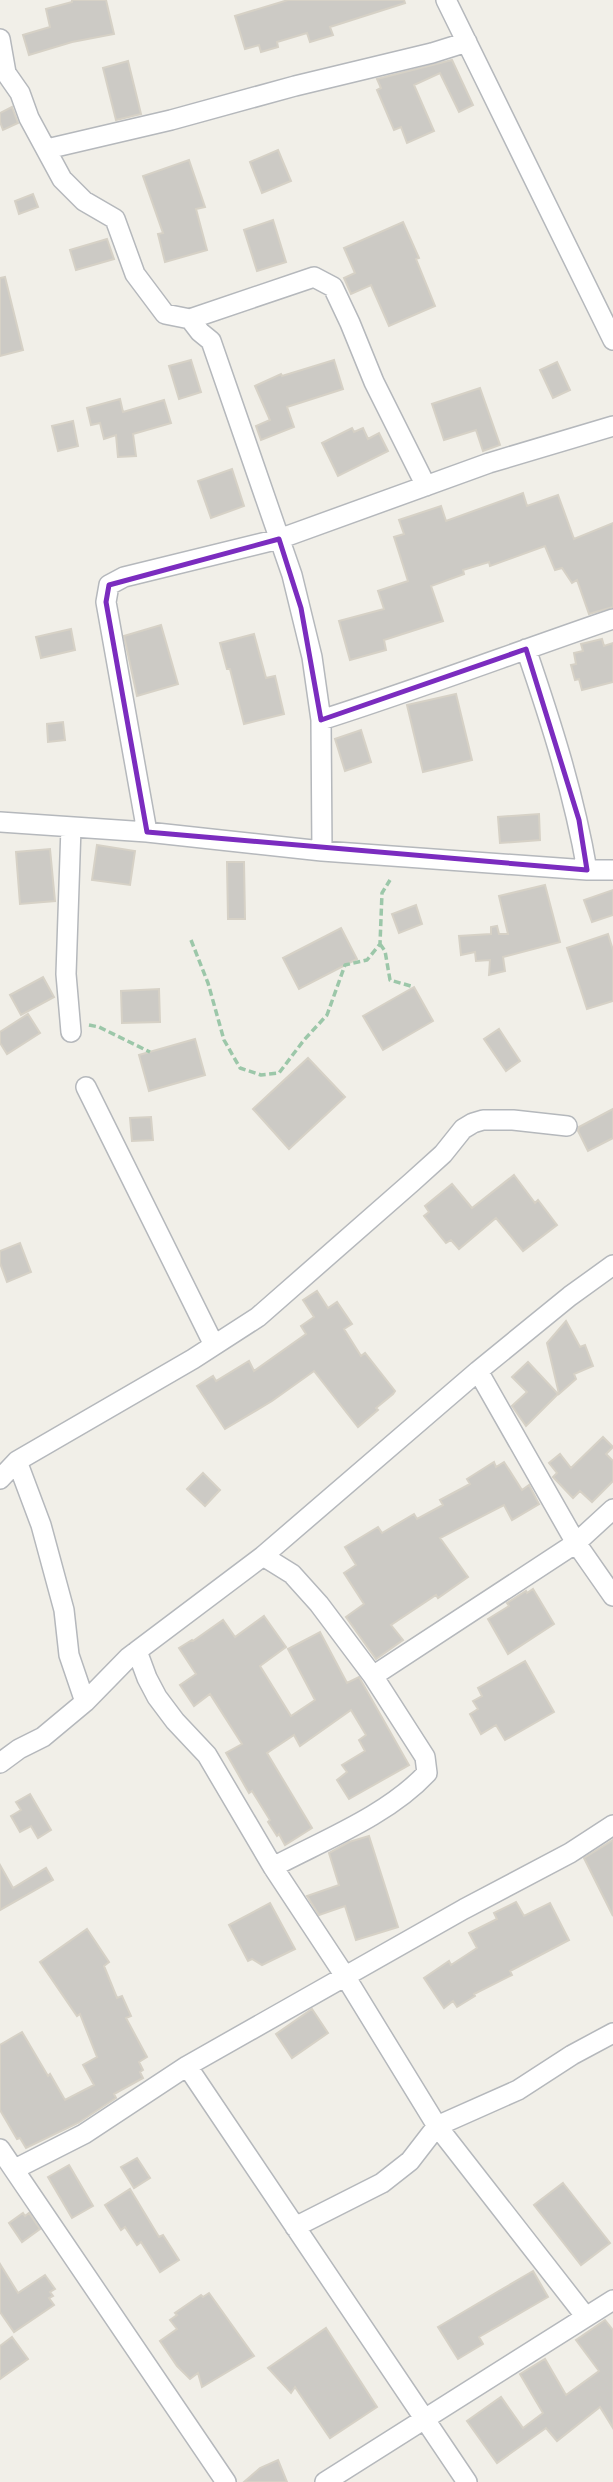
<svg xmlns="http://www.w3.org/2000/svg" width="613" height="2482" font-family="'Sofia Sans Condensed',sans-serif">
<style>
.building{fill:#cccac5;stroke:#d6d1c6;stroke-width:2}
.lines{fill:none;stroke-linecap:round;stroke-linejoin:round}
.street-casing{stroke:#b5b8bc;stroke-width:22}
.path{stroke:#9cc7a9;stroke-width:3.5;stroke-dasharray:7 3.5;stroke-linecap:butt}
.street{stroke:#fff;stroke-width:19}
.marked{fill:none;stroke:#7b2cbf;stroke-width:5;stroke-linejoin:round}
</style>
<rect width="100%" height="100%" fill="#f1efe8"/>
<!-- building -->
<path class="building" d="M72,0H106L114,34L72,42L29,55L23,35L50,27L46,9L72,2Z
M288,0H404L405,3L330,27L333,35L310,42L307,33L277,42L278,47L261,52L259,45L245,49L235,16Z
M452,60L473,105L459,112L440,73L414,85L434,131L407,143L401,127L394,130L377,90L381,88L377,79Z
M128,61L141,114L116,120L103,68Z
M12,107L18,123L3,130L0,122V113Z
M278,150L291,181L262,193L250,162Z
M189,160L205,207L196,209L207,250L165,262L158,234L163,233L143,176Z
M33,194L38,207L19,214L15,201Z
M273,220L286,262L257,271L244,230Z
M403,222L419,258L416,259L435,306L389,326L371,285L351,294L344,278L355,273L344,248Z
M107,239L114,259L76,270L70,250Z
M5,277L23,350L0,356V278Z
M191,360L201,392L179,399L169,366Z
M334,360L343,389L287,407L294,427L261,440L256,426L270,420L255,386L281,374L282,376Z
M557,362L570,390L553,398L540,370Z
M480,388L500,445L483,451L476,430L444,440L432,404Z
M120,399L123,412L164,400L171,423L133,434L136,456L118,457L116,435L104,439L100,423L91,425L87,408Z
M73,421L78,446L58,451L52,426Z
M352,428L354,432L363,428L368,439L379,433L388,451L338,476L322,443Z
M232,469L244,506L211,518L198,481Z
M523,493L527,506L558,495L574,539L613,523V607L589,614L577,580L572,583L562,568L555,570L545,546L490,566L489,562L463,570L464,574L431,586L443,621L384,640L386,650L350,660L339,621L384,609L378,591L408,581L394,537L404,534L399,520L441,506L446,521Z
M161,625L178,684L137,696L124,636Z
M71,629L75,650L41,658L36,637Z
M254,634L266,678L275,676L284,714L244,724L230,669H227L220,643Z
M602,639L604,646L613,643V682L582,690L579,679L575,680L571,665L576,664L574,653L583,651L581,644Z
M456,694L472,760L423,772L407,705Z
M63,722L65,740L48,742L47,724Z
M361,730L371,762L345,771L335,739Z
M539,814L540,840L500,843L498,817Z
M97,845L135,851L130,885L92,880Z
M50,849L55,901L20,904L16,852Z
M227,862H244L245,919H228Z
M545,885L560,942L503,957L505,971L489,975L490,960L476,961L475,952L461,955L459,936L491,934V927L497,926L499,934H508L499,896Z
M613,890V915L592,922L584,900Z
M416,905L422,924L399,933L392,914Z
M341,928L357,959L299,989L283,958Z
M608,934L613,950V1001L587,1009L567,948Z
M43,977L54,997L21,1015L10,995Z
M414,987L433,1021L383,1050L363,1016Z
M159,989L160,1022L122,1023L121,991Z
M28,1014L40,1033L7,1054L0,1043V1032Z
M499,1029L520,1061L506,1071L484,1039Z
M195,1039L205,1075L149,1091L139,1055Z
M308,1058L345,1097L289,1149L253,1109Z
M613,1109V1138L588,1151L578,1131L579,1127Z
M151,1117L153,1140L132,1141L130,1118Z
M514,1175L535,1203L538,1200L557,1225L523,1251L496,1218L459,1249L451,1240L446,1243L424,1216L429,1212L425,1206L452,1184L472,1208Z
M20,1243L31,1272L7,1282L0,1263V1251Z
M317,1291L328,1308L337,1302L352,1324L344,1329L361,1356L365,1353L395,1391L393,1394L376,1408L378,1410L358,1427L314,1371L272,1401L225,1429L197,1386L213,1376L216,1381L249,1361L254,1371L306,1334L301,1326L314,1317L303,1300Z
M566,1321L580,1347L585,1345L593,1366L574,1374L576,1379L559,1394L547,1343Z
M528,1362L558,1394L526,1426L512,1406L527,1392L512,1377Z
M603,1437L613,1447L606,1454L613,1461V1481L592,1502L580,1491L573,1498L553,1477L557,1473L549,1463L560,1454L571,1468Z
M494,1462L496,1467L504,1462L522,1490L529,1485L539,1504L512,1520L504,1505L440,1538L468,1577L438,1598L436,1595L391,1625L403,1640L376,1659L346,1617L364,1604L344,1573L356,1565L345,1547L378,1527L382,1533L414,1514L417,1519L443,1505L440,1500L470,1484L467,1479Z
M203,1473L220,1490L205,1506L187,1489Z
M533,1589L554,1624L508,1654L488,1619L509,1606L507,1603L526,1591L527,1593Z
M264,1616L286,1647L260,1666L291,1716L315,1700L288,1649L320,1632L347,1683L359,1677L409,1765L349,1799L337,1780L347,1772L342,1765L365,1751L359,1740L366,1735L351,1710L300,1746L294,1735L267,1753L312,1828L285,1845L279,1834L277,1836L268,1822L270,1820L252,1791L249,1793L226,1753L242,1744L210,1694L194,1706L180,1685L196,1674L179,1648L192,1640L193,1641L223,1620L235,1637Z
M525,1661L554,1712L505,1740L496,1725L481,1734L470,1714L478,1709L473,1701L482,1696L478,1688Z
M30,1794L51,1830L38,1838L31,1826L20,1832L11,1816L21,1810L16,1802Z
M369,1836L398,1927L356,1940L345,1906L319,1915L307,1896L339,1885L329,1853L349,1842Z
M613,1840V1916L584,1858Z
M0,1865L13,1888L46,1868L53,1880L0,1910Z
M516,1902L524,1916L550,1903L569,1940L510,1971L512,1975L474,1994L475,1996L457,2007L453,2001L444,2008L424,1978L449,1961L451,1965L477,1948L469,1933L497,1919L494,1913Z
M270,1903L295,1949L262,1965L252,1959L248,1961L229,1925Z
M87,1929L109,1962L104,1966L117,1998L122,1996L131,2016L126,2018L147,2057L139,2062L143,2070L140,2072L143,2078L114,2094L116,2098L78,2123L26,2148L20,2138L17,2139L0,2110V2045L22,2032L48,2076L50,2074L65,2100L94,2085L83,2065L97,2057L80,2014L77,2016L40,1962Z
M312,2009L328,2033L292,2058L276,2034Z
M137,2158L150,2178L134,2188L121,2167Z
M69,2165L93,2206L72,2218L48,2177Z
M563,2183L610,2243L581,2265L534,2205Z
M130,2189L159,2237L163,2235L179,2260L160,2272L141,2242L137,2245L125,2227L121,2230L105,2205Z
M23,2213L25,2216L29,2213L40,2229L22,2242L9,2223Z
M0,2264L18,2293L45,2275L55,2289L50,2292L53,2296L49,2298L54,2305L14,2332L0,2312Z
M533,2271L548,2297L479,2337L483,2344L458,2359L438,2327Z
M209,2293L254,2356L202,2387L198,2373L190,2379L177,2366L160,2341L177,2329L170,2320L177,2315L175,2313L201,2295L203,2297Z
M605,2320L613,2330V2428L600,2407L557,2441L546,2428L497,2463L467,2421L501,2397L523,2428L543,2413L520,2374L545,2359L566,2395L599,2371L576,2340Z
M326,2328L377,2407L330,2438L295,2387L291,2393L268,2368Z
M12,2337L28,2359L0,2379V2346Z
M278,2460L287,2482H244L260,2468Z"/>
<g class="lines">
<defs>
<path id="street" d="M446,0L613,340
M0,39L6,73L20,93L29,118L62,179L84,201L115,219L135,274L165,314L190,319L200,332L211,341L292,575L312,657L321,720L322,851
M47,149L171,120L295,86L432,53L467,42
M190,319L314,277L333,287L350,323L374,382L426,486
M526,649C551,722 574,794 587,870
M321,720C419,689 516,652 613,619
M0,822L147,832L322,851L587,870H613
M71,827L66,974L71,1032
M147,832L106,602L109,585L124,577L279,539L489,463L613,426
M86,1087L214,1345
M478,1371L576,1543L613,1596
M17,1461L41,1525L64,1610L69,1655L85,1702
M0,1479L17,1461L193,1359L258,1317L412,1182L443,1154L463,1129L473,1123L483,1120H513L567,1126
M263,1556L292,1574L319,1604L373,1676L425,1757L427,1773C388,1815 324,1840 273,1867
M137,1651L147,1678L157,1697L175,1721L207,1755L273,1867L345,1976L437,2126L586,2317
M373,1676L576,1543L613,1509
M0,1763L19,1749L43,1737L85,1702L129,1657L263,1556L478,1371L570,1296L613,1265
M187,2066L467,2482
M0,2149L226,2482
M15,2169L84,2134L187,2066L464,1909L570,1853L613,1825
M295,2227L382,2183L410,2161L437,2126L518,2090L572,2055L613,2033
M325,2482L613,2300"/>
</defs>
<!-- street casing -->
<use href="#street" class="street-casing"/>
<!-- path -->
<path class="path" d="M191,940L208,983L224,1040L240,1068L261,1075L279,1073L304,1040L327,1015L345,965L367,960L380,944L382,893L390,880
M380,944L385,951L390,980L414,987
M89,1025L99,1027L150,1052"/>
<!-- street -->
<use href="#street" class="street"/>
</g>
<!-- marked area -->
<path class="marked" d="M279,539L301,608L321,720L526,649L579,820L587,870L147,832L106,602L109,585Z"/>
</svg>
